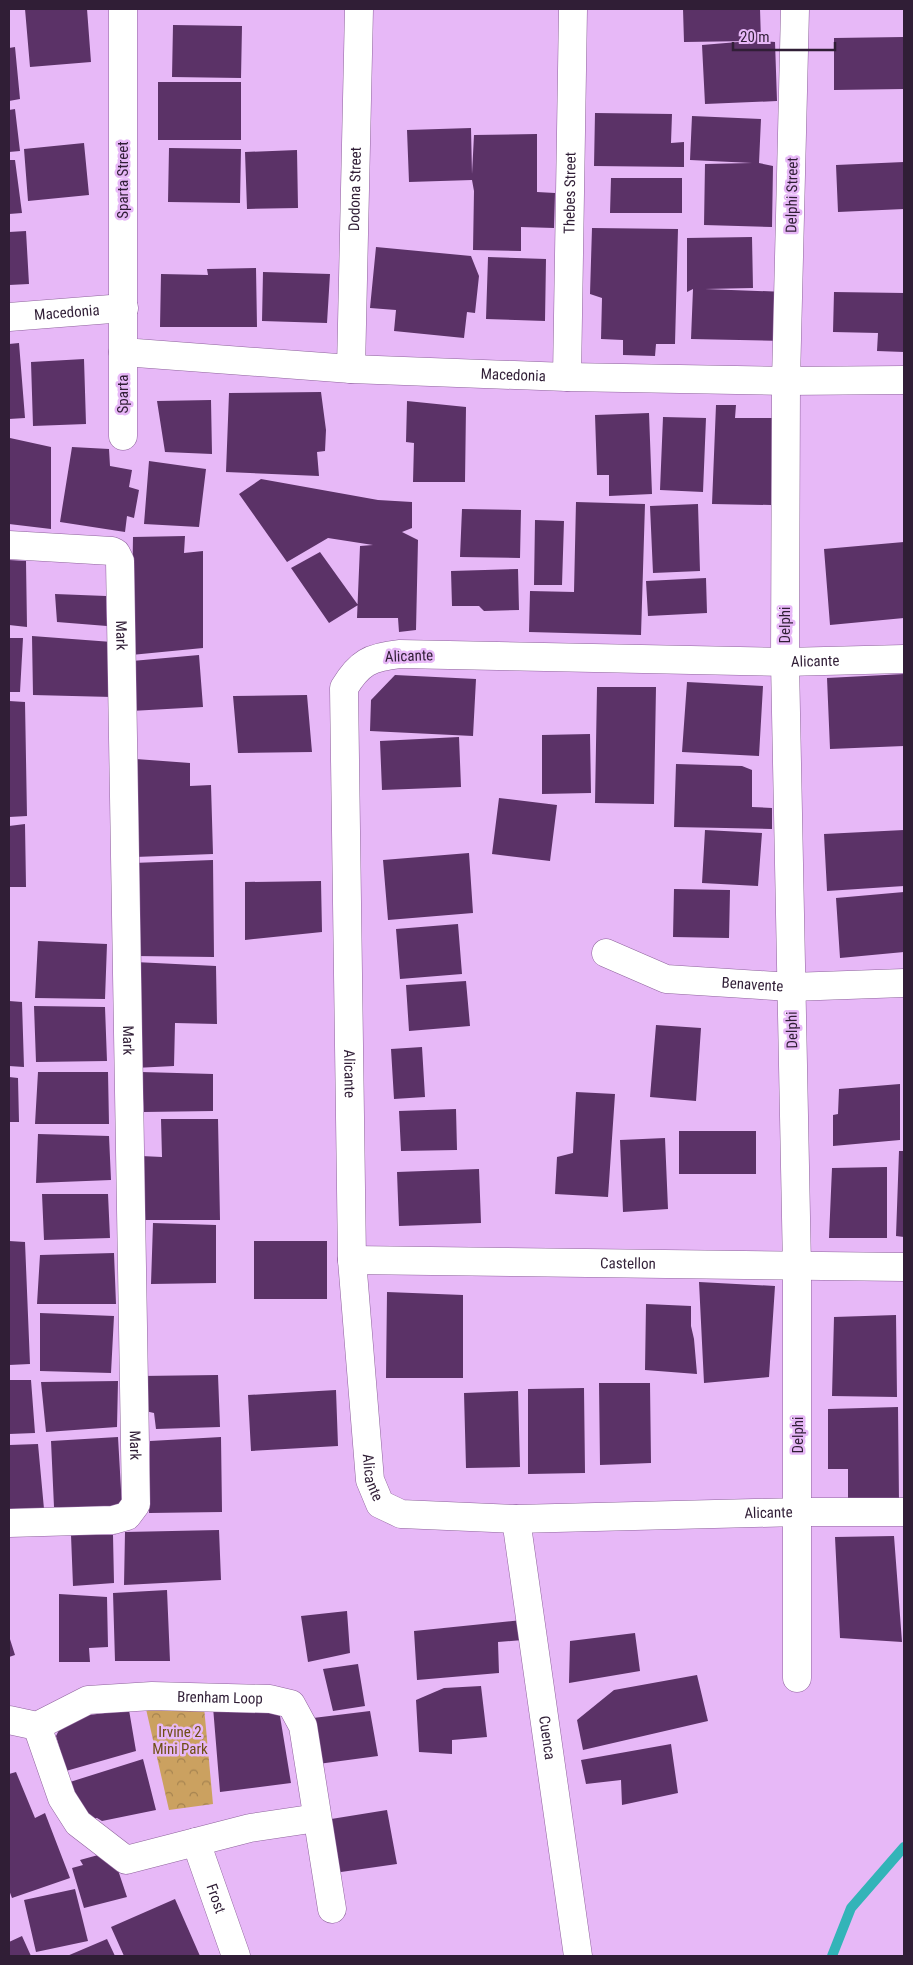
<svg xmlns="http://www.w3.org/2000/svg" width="913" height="1965" font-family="'Roboto Condensed',sans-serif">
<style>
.park{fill:url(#park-crowns)}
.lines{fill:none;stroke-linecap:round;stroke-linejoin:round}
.stream{stroke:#33b4b8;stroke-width:10}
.building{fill:#5b3267}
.street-casing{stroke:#8e639c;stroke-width:29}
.secondary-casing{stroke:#8e639c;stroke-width:29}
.street{stroke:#fff;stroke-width:28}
.secondary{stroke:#fff;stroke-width:28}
.labels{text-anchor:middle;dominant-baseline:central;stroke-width:5;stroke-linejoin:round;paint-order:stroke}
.street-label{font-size:15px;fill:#301e36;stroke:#e7b8f7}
.park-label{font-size:15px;fill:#6e4e15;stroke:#e7b8f7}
</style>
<defs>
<pattern id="park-crowns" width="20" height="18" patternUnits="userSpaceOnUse" patternTransform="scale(1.25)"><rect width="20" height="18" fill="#cba160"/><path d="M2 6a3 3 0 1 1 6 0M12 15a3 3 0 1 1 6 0" fill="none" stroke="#a58350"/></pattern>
</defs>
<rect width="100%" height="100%" fill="#e7b8f7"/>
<!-- park -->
<path class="park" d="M204,1707L213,1804L169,1810L146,1709Z"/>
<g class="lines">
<!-- stream -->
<path class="stream" d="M832,1956L851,1908L904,1847"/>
</g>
<!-- building -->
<path class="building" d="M25,9H87L91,62L30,67Z
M683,9H760L761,41L775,42L777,101L705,104L702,45L750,41L684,42Z
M173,25L242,26L241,78L172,77Z
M904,37V89L834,90V38Z
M15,47L20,99L9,101V48Z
M158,82H241V140H158Z
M15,109L20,151L9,152V110Z
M595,113L672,114L671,143L684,142V167L594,166Z
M692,116L761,119L759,163L773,166L772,227L704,225L705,164L752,163L690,160Z
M471,128L472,174L474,135L537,134V192L555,193L554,228L521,227V251L473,250L474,191L472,180L409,182L407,130Z
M84,143L89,195L28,201L24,149Z
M169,148L241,149L240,203L168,202Z
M297,150L298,208L247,209L245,152Z
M9,160H15L22,213L9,214Z
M904,162V209L838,212L836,165Z
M611,178H682V213H610Z
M592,228L678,229L675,344H656L655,356L623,355V340L601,339L602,298L590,294Z
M26,231L29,284L9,285V232Z
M752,237L753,288L705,289L786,292L785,341L691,339L693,289L687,292V238Z
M376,247L471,256L479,276L475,313L467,312L464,338L394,331L396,310L370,308Z
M488,257L546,259L545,321L486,319Z
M256,268L257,327H160L161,274L208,275L207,269Z
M263,272L330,274L327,323L262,321Z
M834,292L904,293V352L877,351L878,333L833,332Z
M19,343L25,418L9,419V344Z
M84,359L86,424L33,426L31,362Z
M321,392L326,430L325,451L317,452L319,476L226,472L229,393Z
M211,400L212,454L165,452L157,401Z
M407,401L466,407L465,482H413L414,443L406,442Z
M716,405H736L735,418H774L771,505L712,504Z
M649,413L652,494L609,496V475H597L595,415Z
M663,417L706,418L703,492L660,490Z
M10,438L51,447V529L9,524Z
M72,447L109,449L110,466L132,470L129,487L139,490L134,518L127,516L125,532L60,522Z
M149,461L206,469L199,527L144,524Z
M261,479L378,500L412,502V528L402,532L418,540L416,630L399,632L398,618H357L360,546L373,545L328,538L287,562L239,494Z
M576,502L645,504L641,635L529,632L530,591L574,592Z
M698,504L700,571L653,573L650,506Z
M462,509L521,510L520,558L460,557Z
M535,520L564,521L562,585H534Z
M185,536L184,553L203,551V648L131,655L133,537Z
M904,542V618L830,625L824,549Z
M320,552L358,605L329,623L291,568Z
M9,560L26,561L27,627L9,625Z
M518,569L519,610L484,611L479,606H452L451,571Z
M706,578L707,613L648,616L646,581Z
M55,594L106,596L107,626L57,622Z
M32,636L112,642V697L33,695Z
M9,638H23L20,692H9Z
M199,655L203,707L131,711L132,661Z
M904,674V746L830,749L827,678Z
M395,675L476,679L473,736L370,731L371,700Z
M687,682L763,686L759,756L682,752Z
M597,687H656L654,804L595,803Z
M307,695L312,752L238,753L233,696Z
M9,701L25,702L27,816L9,817Z
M590,734L591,793L542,794V735Z
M459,737L461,787L382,790L380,741Z
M136,759L190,763V786L211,785L213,854L135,857Z
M676,764L742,766L752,770V807L772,808V829L674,827Z
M499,798L557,805L550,861L492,854Z
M25,824L26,887H9V826Z
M705,830L762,833L758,886L702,883Z
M904,830V886L827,891L824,834Z
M469,853L473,913L388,920L383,860Z
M213,860L214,957L135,956L133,863Z
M321,881L322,932L245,940V882Z
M674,889L730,890L729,938L673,937Z
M904,892V952L840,958L836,898Z
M458,924L462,974L400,979L396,929Z
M38,941L107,944L105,999L35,998Z
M135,962L216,966L217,1024L175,1023L174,1066L135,1068Z
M466,981L470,1026L409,1031L406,985Z
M9,1001L22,1002L24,1067L9,1066Z
M34,1006L105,1007L107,1061L36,1062Z
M656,1025L701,1028L696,1101L650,1097Z
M422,1047L425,1097L394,1099L391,1049Z
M38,1072H108L109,1124H35Z
M141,1072L213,1074V1111L144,1112Z
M9,1077L18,1078L19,1122H9Z
M900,1084V1140L833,1146V1115L838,1114L839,1089Z
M576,1092L615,1094L608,1197L555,1194L557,1157L573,1153Z
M456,1109L457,1150L401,1151L399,1111Z
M161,1119H218L220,1220H145L141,1156L162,1157Z
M679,1131H756V1174H679Z
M38,1134L109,1136L111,1180L36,1183Z
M665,1138L668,1209L623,1212L620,1140Z
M899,1151H904V1237L896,1236Z
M887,1167V1238H829L832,1168Z
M479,1169L481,1223L399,1226L397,1172Z
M42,1194H108L110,1238L44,1240Z
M153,1223L216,1225V1283L151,1284Z
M9,1241L25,1242L30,1364L9,1365Z
M254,1241H327V1299H254Z
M114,1253L116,1304H37L40,1255Z
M699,1282L775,1286L769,1377L704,1383Z
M387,1292L463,1295V1378H386Z
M646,1304L691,1306V1326L694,1339L697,1374L645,1370Z
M40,1313L114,1316L111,1373L40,1371Z
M896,1315L897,1397L832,1396L834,1317Z
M218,1375L220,1427L156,1429L154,1413L141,1410V1376Z
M9,1380H31L35,1433L9,1434Z
M118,1381L117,1427L46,1432L41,1382Z
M599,1383H650L651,1463L600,1465Z
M584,1388L585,1473L528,1474V1389Z
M336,1390L338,1446L251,1451L248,1395Z
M518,1391L520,1467L466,1468L464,1393Z
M898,1407L899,1502L848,1503V1469H828V1409Z
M118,1437L122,1507H54L51,1441Z
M221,1437L222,1512L149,1513L150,1441Z
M38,1444L44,1509H9V1445Z
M219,1530L221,1580L124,1585L125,1532Z
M71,1535H113L114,1583L73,1586Z
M894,1536L902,1642L840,1638L835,1537Z
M167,1590L170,1661H115L113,1593Z
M59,1594L107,1597L108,1647L89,1648L90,1662H59Z
M347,1611L350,1653L308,1662L301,1616Z
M522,1620L523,1640L498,1642L499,1673L417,1680L414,1631Z
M635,1633L640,1671L569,1683L570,1641Z
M9,1636L15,1655L9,1657Z
M358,1664L365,1706L333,1711L323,1669Z
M697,1675L708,1721L583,1750L577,1720L614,1690Z
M481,1686L487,1737L452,1740V1754L419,1752L416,1700L444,1688Z
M213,1707L279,1710L291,1783L220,1792Z
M129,1710L136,1751L66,1771L56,1736L65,1718Z
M370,1711L378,1756L318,1764L305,1719Z
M671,1744L678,1793L622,1805L621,1780L586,1784L581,1760Z
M143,1759L156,1810L102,1821L97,1818L88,1819L70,1782Z
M16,1772L35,1818L45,1813L70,1878L12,1898L9,1890V1774Z
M387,1810L397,1864L334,1873L325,1820Z
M109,1852L115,1861L127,1897L84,1908L72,1868L83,1865L80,1860Z
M75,1889L88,1941L36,1952L24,1900Z
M175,1899L200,1956H124L111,1927Z
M22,1936L31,1956H9V1942Z
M107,1939L115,1956H67Z"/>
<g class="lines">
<defs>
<g id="street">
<path d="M795,9L786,381L904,380"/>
<path id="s1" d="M9,317L124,308"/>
<path d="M123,352V436"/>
<path id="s2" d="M351,369L359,9"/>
<path id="s3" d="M567,377L573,9"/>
<path id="s4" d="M9,545L112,551L116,553L120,561L136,1504L127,1516L113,1520L9,1523"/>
<path id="s5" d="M606,953L666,979L791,987L904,983"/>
<path id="s6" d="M352,1260L904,1267"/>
<path id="s7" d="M516,1519L578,1956"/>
<path id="s8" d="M797,1678V1267L785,662L400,654C370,657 359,663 344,688L352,1260L370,1480L380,1504L401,1514L516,1519L798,1512H904"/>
<path id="s9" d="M9,1720L37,1726L88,1700L152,1696L270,1699L291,1704L303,1726L332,1909"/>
<path d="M37,1726L62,1798L78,1823L126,1860L250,1828L317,1818"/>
<path id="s10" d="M196,1842L236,1956"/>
</g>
<g id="secondary">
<path id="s11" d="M123,9V352L351,369L567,377L786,381L785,662L904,659"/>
</g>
</defs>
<!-- street casing -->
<use href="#street" class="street-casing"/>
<!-- secondary casing -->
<use href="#secondary" class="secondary-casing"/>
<!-- street -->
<use href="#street" class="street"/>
<!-- secondary -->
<use href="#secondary" class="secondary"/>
</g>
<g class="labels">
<!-- street labels -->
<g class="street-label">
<text transform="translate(123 180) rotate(-90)">Sparta Street</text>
<text stroke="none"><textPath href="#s2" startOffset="180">Dodona Street</textPath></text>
<text stroke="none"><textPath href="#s3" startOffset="184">Thebes Street</textPath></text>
<text transform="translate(792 195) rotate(-89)">Delphi Street</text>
<text stroke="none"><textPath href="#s1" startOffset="58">Macedonia</textPath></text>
<text stroke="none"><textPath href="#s11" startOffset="734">Macedonia</textPath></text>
<text transform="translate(123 394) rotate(-90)">Sparta</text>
<text transform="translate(785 625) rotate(-90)">Delphi</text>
<text stroke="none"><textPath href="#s4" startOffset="191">Mark</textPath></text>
<text transform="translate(409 656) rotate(-2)">Alicante</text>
<text stroke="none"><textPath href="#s11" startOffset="1318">Alicante</textPath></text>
<text stroke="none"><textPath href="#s5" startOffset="152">Benavente</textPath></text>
<text transform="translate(792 1030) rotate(-91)">Delphi</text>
<text stroke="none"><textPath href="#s4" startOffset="596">Mark</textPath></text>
<text stroke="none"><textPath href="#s8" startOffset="1856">Alicante</textPath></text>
<text stroke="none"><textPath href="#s6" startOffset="276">Castellon</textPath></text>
<text transform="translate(798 1435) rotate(-90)">Delphi</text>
<text stroke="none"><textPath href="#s4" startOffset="1001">Mark</textPath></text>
<text stroke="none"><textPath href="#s8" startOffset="2261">Alicante</textPath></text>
<text stroke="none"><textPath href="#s8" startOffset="2680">Alicante</textPath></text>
<text stroke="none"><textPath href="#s9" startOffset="218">Brenham Loop</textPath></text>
<text stroke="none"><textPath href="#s7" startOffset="221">Cuenca</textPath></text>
<text stroke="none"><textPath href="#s10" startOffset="60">Frost</textPath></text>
</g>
<!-- park labels -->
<g class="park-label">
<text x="180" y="1732">Irvine 2<tspan x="180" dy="17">Mini Park</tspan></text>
</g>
</g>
<!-- border -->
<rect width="913" height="1965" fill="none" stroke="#301e36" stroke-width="20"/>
<!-- scale -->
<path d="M733 42v8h102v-8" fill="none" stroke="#301e36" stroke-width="2.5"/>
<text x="740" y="42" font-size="15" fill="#301e36" stroke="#e7b8f7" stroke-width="4" paint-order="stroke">20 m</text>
</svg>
